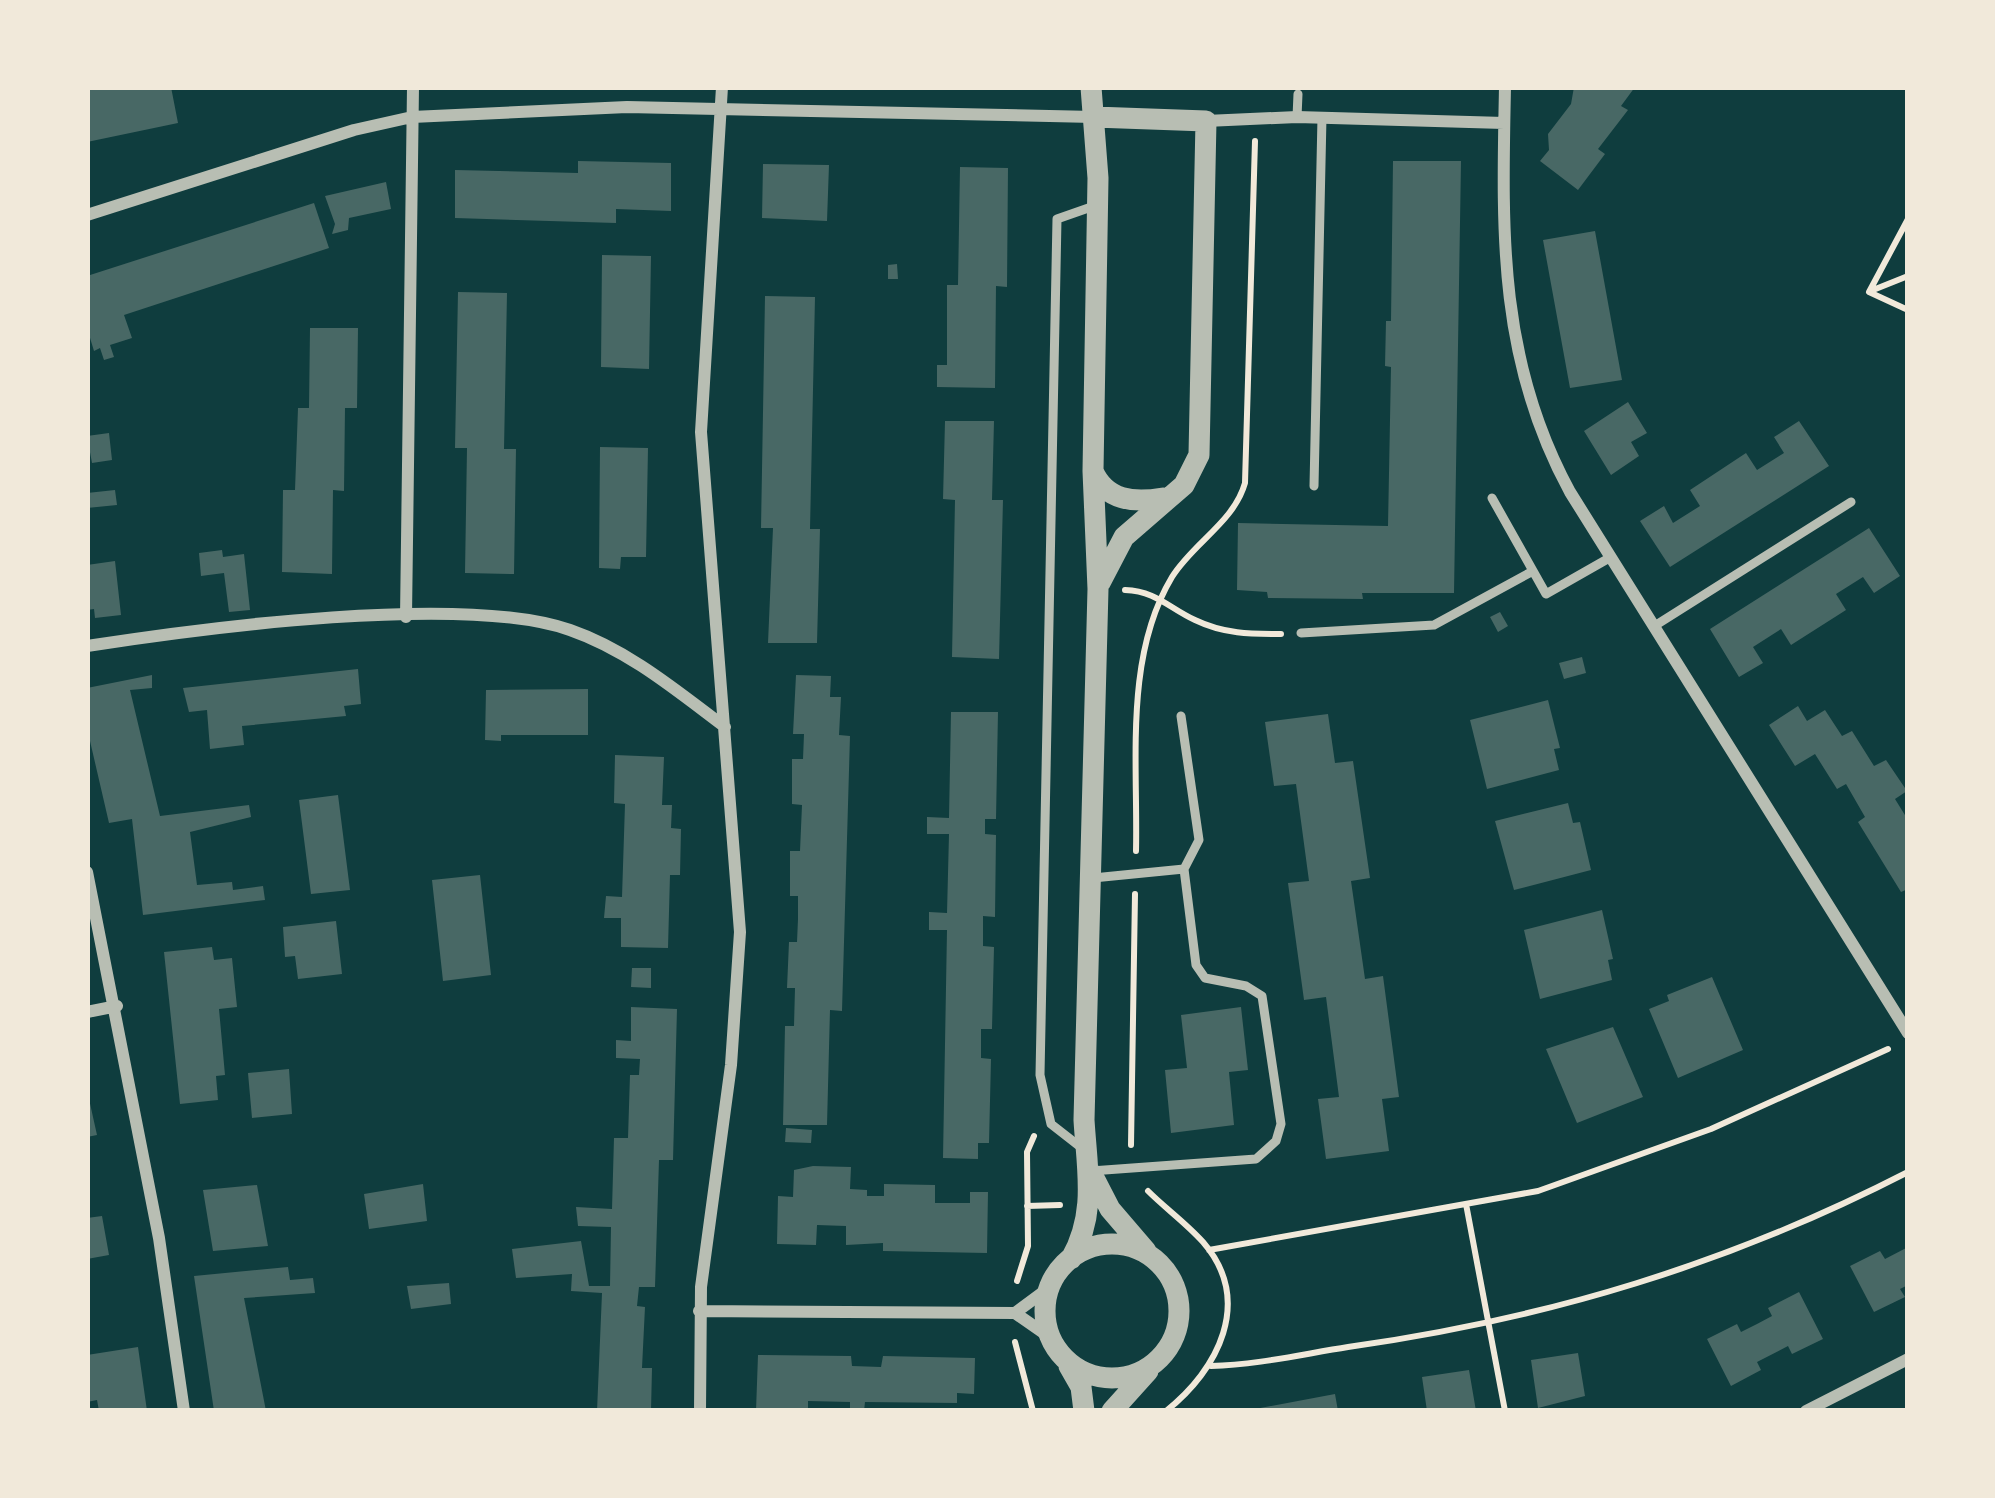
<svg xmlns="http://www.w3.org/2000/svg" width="1995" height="1498" font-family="Karla,sans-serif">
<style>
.building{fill:#486865}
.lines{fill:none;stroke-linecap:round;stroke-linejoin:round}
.path{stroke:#f1e9da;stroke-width:6}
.service{stroke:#b8beb3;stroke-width:9}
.minor{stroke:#b8beb3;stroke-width:12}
.tertiary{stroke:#b8beb3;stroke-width:21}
</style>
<rect width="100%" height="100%" fill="#0f3d3e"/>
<!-- building -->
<path class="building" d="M87,87H171L178,123L87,142Z
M1574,87H1635L1621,106L1628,110L1598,149L1605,154L1578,190L1540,161L1549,150L1548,134L1571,104Z
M578,161L671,163V211L616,209V223L455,218V170L578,173Z
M1393,161H1461L1454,593H1362L1363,599L1268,598L1267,592L1237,590L1238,523L1388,526L1391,367L1385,366L1386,321H1391Z
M763,164L829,165L827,221L762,218Z
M960,167L1008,168L1007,287L996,286L995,388L937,387V365H947V285H958Z
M386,182L391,209L349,218L348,230L332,234L335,224L325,196Z
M314,203L329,248L124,315L132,338L110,345L114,357L104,360L100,348L94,351L87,328V276Z
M1595,231L1622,380L1570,388L1543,240Z
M602,255L651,256L649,369L601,367Z
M897,264L898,279H888V265Z
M458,292L507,293L504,449H516L514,574L465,573L467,448H455Z
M765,296L815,297L810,529H820L817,643H768L773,528H761Z
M310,328H358L357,408H345L344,491L333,490L332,574L282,572L283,490H295L298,408H309Z
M1628,402L1647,433L1631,442L1639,456L1611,475L1584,431Z
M945,421H994L992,500H1003L999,659L952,657L955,500L943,499Z
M1799,421L1829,466L1670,567L1640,521L1664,506L1673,523L1700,506L1690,490L1746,453L1757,470L1784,453L1774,437Z
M109,433L112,460L92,463L87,436Z
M600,447L648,448L646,557H621L620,569L599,568Z
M115,490L117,505L87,508V493Z
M1869,528L1900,576L1874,593L1863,577L1836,594L1846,610L1791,645L1781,629L1753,647L1763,663L1739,677L1710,629Z
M222,550L223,557L244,554L250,610L229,612L224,573L201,576L199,553Z
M115,561L121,615L95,618L94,609L87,610V565Z
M1500,612L1508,626L1498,632L1490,617Z
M1582,657L1586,673L1564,679L1559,663Z
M358,669L361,704L344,706L346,716L242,726L244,745L210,749L207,710L189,712L183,688Z
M152,675V688L130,690L160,816L249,805L251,817L190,832L197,885L232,882L233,890L263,886L265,900L143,915L132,819L109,823L87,728V688Z
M796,675L831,676L830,697H841L839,735L850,736L842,1011L830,1010L827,1125H783L785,1026H794L795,988H787L789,942H797L798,919V896H790V851H800L802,805L792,804V759H803L804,734H793Z
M588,689V735H501V741L485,740L486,690Z
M1548,700L1560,748L1554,749L1559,770L1487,789L1470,720Z
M1798,706L1807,721L1825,710L1842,736L1852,731L1874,766L1886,760L1907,791L1895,799L1908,820V889L1901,892L1858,822L1865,817L1846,784L1837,789L1815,754L1795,766L1769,725Z
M951,712H998L996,819H985V834L996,835L995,917L983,916V946L994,947L992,1029H981V1058L991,1059L989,1143H978V1159L943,1158L947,930H929V912L947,913L949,834H927V817L949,818Z
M1328,714L1335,763L1353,761L1370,878L1351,881L1365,979L1383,976L1399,1097L1382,1099L1389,1151L1326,1159L1318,1099L1339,1097L1326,997L1304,1000L1288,883L1309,881L1296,784L1274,786L1265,722Z
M615,755L664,757L662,805H672L671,828L681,829L680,875H670L668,948L621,947V918H604L606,896L622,897L625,804L614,803Z
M338,795L350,890L311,894L299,800Z
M1568,803L1573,823L1580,822L1591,870L1514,890L1495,821Z
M480,875L491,975L443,981L432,880Z
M1602,910L1613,959L1608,960L1612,980L1540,999L1524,930Z
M336,921L342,974L298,979L295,956L285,957L283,927Z
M212,947L214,960L232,958L237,1007L219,1009L225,1075L216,1076L218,1100L180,1104L164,952Z
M632,968H651V988L631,987Z
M1712,977L1743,1050L1678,1078L1649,1009L1669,1001L1667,995Z
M631,1007L677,1009L673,1160H659L655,1287H639L637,1306L645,1307L642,1368H652L651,1411H597L602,1293L571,1291L572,1274L516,1278L512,1249L581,1241L589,1286H610L611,1227L578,1226L576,1207L612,1209L614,1138H628L630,1075H639L640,1059L616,1058V1040L631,1041Z
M1241,1007L1248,1070L1229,1072L1234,1125L1171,1133L1165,1070L1187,1068L1181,1015Z
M1613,1027L1643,1097L1577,1123L1546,1049Z
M289,1069L292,1114L252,1118L248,1073Z
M87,1090L97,1135L87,1137Z
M786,1128L812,1130L811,1143L785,1142Z
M813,1166L851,1167L850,1189L867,1190V1196H884V1184L935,1185V1203H970V1192H988L987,1253L883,1251V1243L846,1245V1226L817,1225L816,1245L777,1244L778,1196L793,1197L794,1170Z
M423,1184L427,1221L369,1229L364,1194Z
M257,1185L268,1246L213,1251L203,1190Z
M102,1216L109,1255L87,1259V1218Z
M1908,1247V1285L1900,1289L1905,1297L1874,1312L1850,1266L1880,1251L1885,1259Z
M288,1267L290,1280L313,1278L315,1293L244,1298L266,1411H214L194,1276Z
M449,1283L451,1304L411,1309L407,1286Z
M1799,1292L1823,1339L1792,1354L1788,1346L1757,1362L1761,1370L1731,1386L1707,1339L1737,1324L1741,1332L1757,1324L1772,1316L1768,1308Z
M138,1347L147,1411H99L97,1400L87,1402V1355Z
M1578,1353L1585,1396L1538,1408L1531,1360Z
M758,1355L851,1356L852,1366L881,1367L883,1356L975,1358L974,1394L957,1393V1403L865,1402L864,1411H850V1402L808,1401V1411H756Z
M1469,1370L1476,1411H1427L1422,1377Z
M1335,1394L1338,1411H1255V1409Z"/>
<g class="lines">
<!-- path -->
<path class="path" d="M1908,219L1869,292L1908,310
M1873,290L1908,276
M1125,590C1156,591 1169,608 1195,620C1224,634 1250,634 1281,634
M1136,851C1138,762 1124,657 1172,577C1193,543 1234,522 1245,483L1255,141
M1131,1145L1135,894
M1148,1191C1165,1208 1186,1223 1203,1242C1254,1301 1218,1370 1166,1411
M1466,1204L1505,1411
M1027,1206L1060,1205
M1209,1250L1538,1191L1711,1129L1888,1049
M1017,1281L1028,1246L1027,1152L1034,1136
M1015,1342L1033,1411
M1211,1366C1257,1365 1303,1354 1348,1347C1547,1319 1729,1264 1908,1172"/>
<!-- service -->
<path class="service" d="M1297,117L1298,94
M1314,486L1322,117
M1492,498L1546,594L1611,557
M1656,625L1851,502
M1301,633L1434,625L1533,571
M1093,878L1184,869
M1083,1149L1051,1124L1040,1075L1057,219L1097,205
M1091,1171L1256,1159L1276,1141L1281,1124L1262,996L1246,986L1205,978L1196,965L1184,869L1199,840L1181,716"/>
<!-- minor -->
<path class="minor" d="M1505,87C1502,232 1498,360 1570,492L1908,1033
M1206,121L1297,117L1504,123
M87,215L354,130L412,117L627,107L1094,117
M406,617L413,87
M87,646C203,628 464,593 570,630C628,650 677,691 725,727
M87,872L159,1238L184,1411
M87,1012L117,1006
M699,1311L1015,1313L1051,1338
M1015,1313L1050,1287
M700,1411L701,1287L731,1065L740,932L701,432L722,87
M1806,1411L1908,1359"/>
<!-- tertiary -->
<path class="tertiary" d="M1094,117L1206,121L1199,455L1184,485L1124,537L1100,583
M1093,471C1106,501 1134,503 1163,498
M1092,1174L1110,1209L1146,1251
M1045 1311a67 67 0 1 1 134 0a67 67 0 1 1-134 0Z
M1071,1259C1097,1213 1087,1170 1084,1120L1098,589L1093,471L1098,178L1091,87
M1069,1366L1081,1387L1084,1411
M1112,1411L1148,1371"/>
</g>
<!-- border -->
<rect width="1995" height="1498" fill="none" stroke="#f1e9da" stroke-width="180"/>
</svg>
